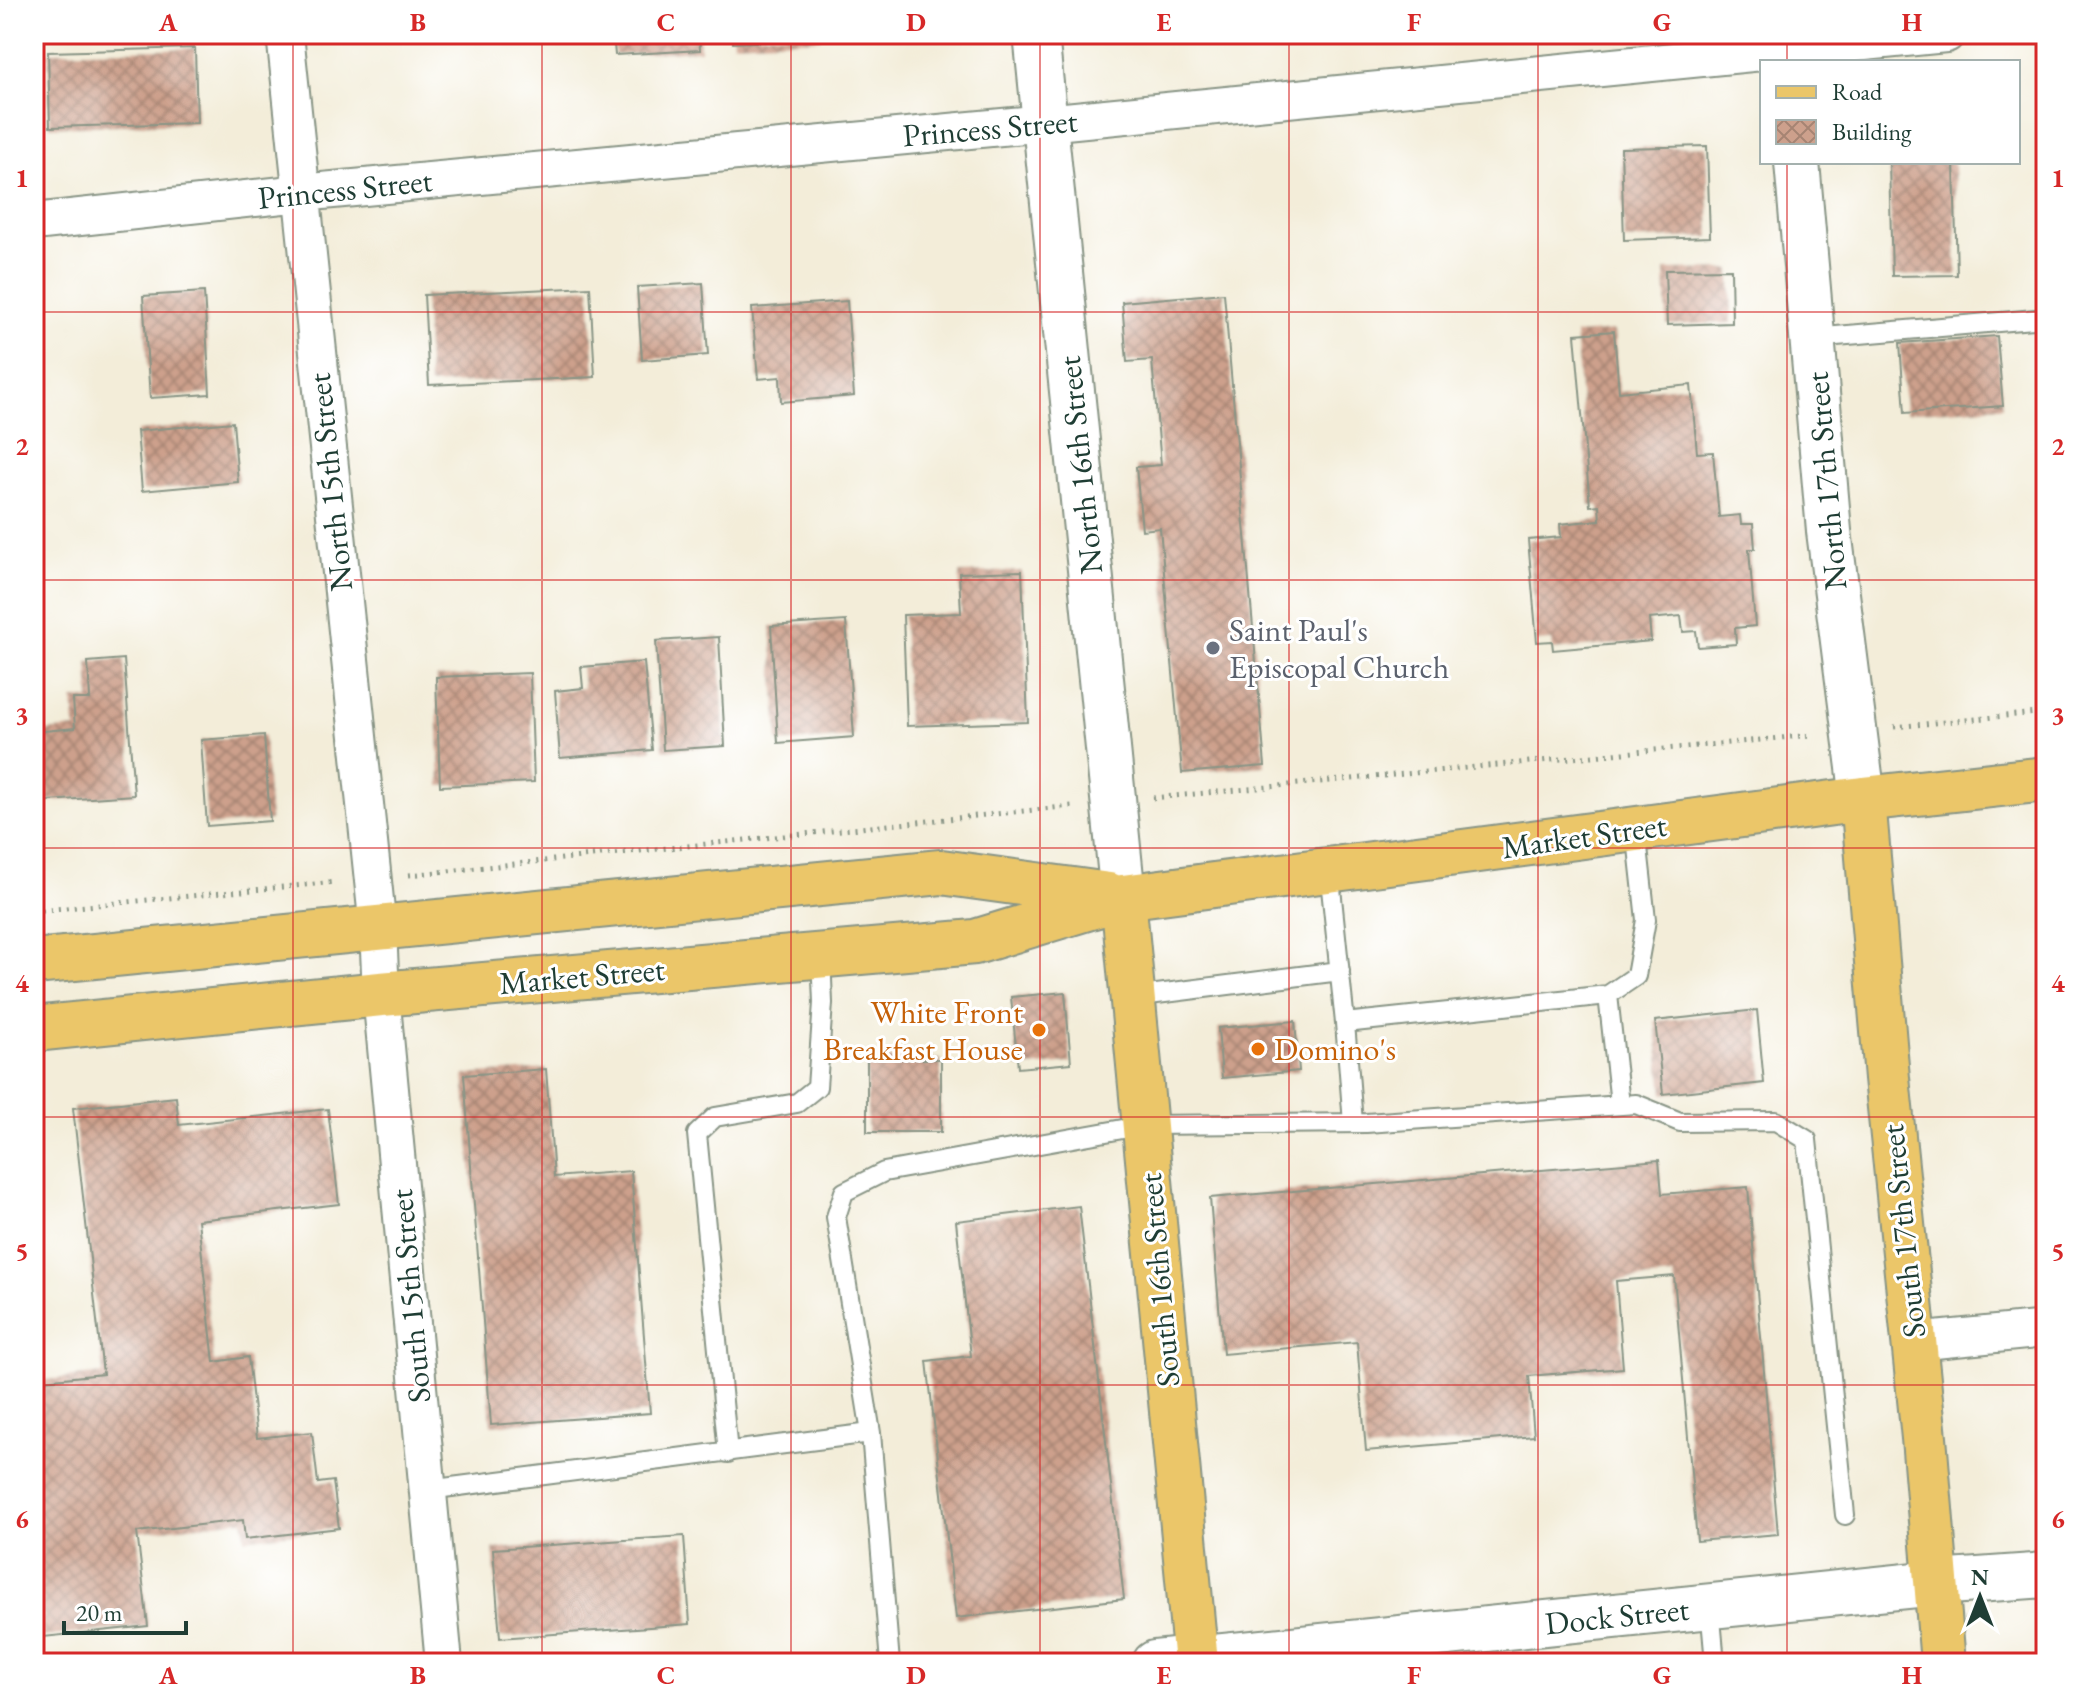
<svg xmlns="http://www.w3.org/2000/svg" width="2080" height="1697" font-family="'EB Garamond',serif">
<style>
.building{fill:url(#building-cross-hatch)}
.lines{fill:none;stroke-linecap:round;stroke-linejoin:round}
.service-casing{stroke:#899586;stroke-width:22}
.minor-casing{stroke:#899586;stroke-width:40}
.tertiary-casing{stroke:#899586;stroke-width:48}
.primary-casing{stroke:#899586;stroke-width:48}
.path{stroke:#899586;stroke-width:5;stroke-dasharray:2 6;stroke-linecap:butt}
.service{stroke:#fff;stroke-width:18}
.minor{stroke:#fff;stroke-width:36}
.tertiary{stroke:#fff;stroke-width:44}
.primary{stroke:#ebc669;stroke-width:44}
.grid{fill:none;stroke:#d62828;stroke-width:2;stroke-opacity:0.55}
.worship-dot{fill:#6b7280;stroke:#fff;stroke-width:3}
.food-dot{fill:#e8710a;stroke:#fff;stroke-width:3}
.labels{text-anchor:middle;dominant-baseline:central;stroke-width:6;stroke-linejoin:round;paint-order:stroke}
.street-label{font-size:32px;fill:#1f3d34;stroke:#fff}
.worship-label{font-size:32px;fill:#5b616d;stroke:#fff;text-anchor:start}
.food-label{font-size:32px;fill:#c56008;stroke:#fff;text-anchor:end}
.neatline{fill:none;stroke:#d62828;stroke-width:3}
.grid-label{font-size:26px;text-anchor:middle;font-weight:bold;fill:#d62828}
</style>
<defs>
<pattern id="building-cross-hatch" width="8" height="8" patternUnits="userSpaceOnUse" patternTransform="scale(2)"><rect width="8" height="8" fill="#cda08c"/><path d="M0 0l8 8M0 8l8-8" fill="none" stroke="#a68473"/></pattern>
</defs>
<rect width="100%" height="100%" fill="#fff"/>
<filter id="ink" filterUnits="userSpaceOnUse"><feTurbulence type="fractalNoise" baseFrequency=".0125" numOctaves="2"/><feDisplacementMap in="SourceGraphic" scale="16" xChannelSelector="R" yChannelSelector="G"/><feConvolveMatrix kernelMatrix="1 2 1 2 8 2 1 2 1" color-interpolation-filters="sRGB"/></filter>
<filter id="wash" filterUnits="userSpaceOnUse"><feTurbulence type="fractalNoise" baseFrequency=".006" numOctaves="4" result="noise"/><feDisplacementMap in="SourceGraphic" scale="32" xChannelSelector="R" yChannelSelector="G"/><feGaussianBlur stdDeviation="1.8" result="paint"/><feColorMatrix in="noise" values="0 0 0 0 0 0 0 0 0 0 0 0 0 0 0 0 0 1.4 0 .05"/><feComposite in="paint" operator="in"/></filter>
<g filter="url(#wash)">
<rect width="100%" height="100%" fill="#f3edd9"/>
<g id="blocks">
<!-- building -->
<path class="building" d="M613,34H699L700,50L615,55Z
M733,34H821V39L733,43Z
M195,48L197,123L50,127L48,52Z
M1707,146L1710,237L1624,240L1621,148Z
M1889,162H1954L1957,275L1892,276Z
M1731,269L1732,323L1667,325L1665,270Z
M703,283L708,355L642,360L637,287Z
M590,287L595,377L429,385L424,295Z
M204,292L210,394L150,398L143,296Z
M1224,293L1265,766L1182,773L1160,528L1142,530L1136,467L1161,465L1152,360L1127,362L1122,302Z
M847,301L854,396L781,402L780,377L758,379L752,308Z
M1614,331L1619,392L1691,385L1697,453L1713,452L1719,517L1740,515L1741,524H1753L1755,549H1749L1755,626L1735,628L1736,644L1698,647L1696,631L1683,632L1681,616L1649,619L1651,641L1553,650L1552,641L1537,642L1528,540L1561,537L1560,524L1600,520L1599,505L1590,506L1575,334Z
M1997,336L2003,406L1905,413L1900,343Z
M233,422L238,482L142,491L137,431Z
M1022,571L1028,722L907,726L903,615L961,613L959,573Z
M846,621L854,737L778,743L771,626Z
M719,637L725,746L663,750L656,641Z
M124,659L134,795L34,802V732L75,728L73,699H90L88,662Z
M644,662L652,750L560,758L555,691L583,688L581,667Z
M530,673L534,782L440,786L436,677Z
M264,735L270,821L207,826L201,740Z
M1065,992L1071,1063L1018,1068L1011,997Z
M1757,1010L1764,1083L1663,1094L1655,1021Z
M1295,1021L1299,1071L1222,1078L1218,1028Z
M867,1059H941V1132H867Z
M546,1069L554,1177L631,1171L650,1413L491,1425L464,1075Z
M176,1097L179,1125L328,1109L339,1204L198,1220L214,1362L248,1357L257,1438L312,1432L318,1483L333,1481L339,1528L245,1539L243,1520L137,1532L148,1626L34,1638V1381L103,1374L73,1108Z
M1659,1160L1662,1194L1748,1187L1778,1534L1697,1541L1674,1276L1616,1281L1623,1368L1529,1376L1534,1436L1366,1451L1357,1342L1223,1354L1210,1198Z
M1079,1206L1124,1599L956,1618L927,1361L971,1356L956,1221Z
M684,1536L690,1624L500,1638L493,1549Z"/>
</g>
</g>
<g filter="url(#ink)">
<use href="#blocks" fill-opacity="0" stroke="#899586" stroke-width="2"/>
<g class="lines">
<defs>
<path id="service" d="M1813,338L2046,318
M1329,869L1345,1023L1608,995
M1133,997L1340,971
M1345,1023L1353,1123
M1620,1104L1608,995L1636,976L1646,920L1636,829
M871,1433L890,1663
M728,1453L697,1134L715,1117L797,1103L817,1087L823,1003L821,955
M428,1490L871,1433L836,1217L844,1192L884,1172L1145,1125L1366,1123L1636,1104L1680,1122L1776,1121L1807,1140L1845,1515
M1710,1607L1715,1663"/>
<path id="minor" d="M285,34L378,929L381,994L444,1663
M34,222L301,193L1045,123L1946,34
M1914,1342L2046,1329"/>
<path id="tertiary" d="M1036,34L1123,897
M1783,34L1786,62
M1797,162L1829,531L1863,799
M1155,1663L1936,1583L2046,1575"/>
<path id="primary" d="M1863,799L1887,1078L1924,1438L1943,1663
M1123,897L1196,1663
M34,962L941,872L1109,895
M34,1029L381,994L975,942L1123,897L1863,799L2046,779"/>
</defs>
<!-- service casing -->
<use href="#service" class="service-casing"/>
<!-- minor casing -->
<use href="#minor" class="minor-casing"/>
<!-- tertiary casing -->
<use href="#tertiary" class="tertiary-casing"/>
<!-- primary casing -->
<use href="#primary" class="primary-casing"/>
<!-- path -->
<path class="path" d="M1894,727L2046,712
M1153,798L1812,735
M409,875L1072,806
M34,911L336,882"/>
<!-- service -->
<use href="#service" class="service"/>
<!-- minor -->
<use href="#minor" class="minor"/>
<!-- tertiary -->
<use href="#tertiary" class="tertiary"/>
<!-- primary -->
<use href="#primary" class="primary"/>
</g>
</g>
<!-- grid -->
<path class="grid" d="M293,34V1663M542,34V1663M791,34V1663M1040,34V1663M1289,34V1663M1538,34V1663M1787,34V62M1787,162V1663M34,312H2046M34,580H2046M34,848H2046M34,1117H2046M34,1385H2046"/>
<!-- markers -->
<circle class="worship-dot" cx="1213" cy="648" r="8"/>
<g class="food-dot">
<circle cx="1039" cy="1030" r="8"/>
<circle cx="1258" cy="1049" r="8"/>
</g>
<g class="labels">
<!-- street labels -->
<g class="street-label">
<text transform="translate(990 128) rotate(-5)">Princess Street</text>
<text transform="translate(345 189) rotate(-6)">Princess Street</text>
<text transform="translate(1080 465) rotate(-96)">North 16th Street</text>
<text transform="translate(1826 481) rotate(-95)">North 17th Street</text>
<text transform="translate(330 482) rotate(-96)">North 15th Street</text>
<text transform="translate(1584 836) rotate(-8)">Market Street</text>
<text transform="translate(582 976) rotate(-5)">Market Street</text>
<text transform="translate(1903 1231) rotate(-96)">South 17th Street</text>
<text transform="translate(1159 1280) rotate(-95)">South 16th Street</text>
<text transform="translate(410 1296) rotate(-95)">South 15th Street</text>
<text transform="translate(1617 1616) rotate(-6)">Dock Street</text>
</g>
<!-- worship labels -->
<g class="worship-label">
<text x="1229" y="630">Saint Paul's<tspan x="1229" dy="37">Episcopal Church</tspan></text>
</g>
<!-- food labels -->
<g class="food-label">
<text x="1023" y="1012">White Front<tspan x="1023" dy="37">Breakfast House</tspan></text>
<text x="1274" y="1049" text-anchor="start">Domino's</text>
</g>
</g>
<!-- margin -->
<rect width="2080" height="1697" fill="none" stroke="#fff" stroke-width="88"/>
<!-- legend -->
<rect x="1760" y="60" width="260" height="104" fill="#ffffff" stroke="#a5b1ae" stroke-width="2"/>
<rect x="1776" y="86" width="40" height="12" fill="#ebc669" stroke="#a5b1ae" stroke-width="2"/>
<text x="1832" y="100" font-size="24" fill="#1f3d34">Road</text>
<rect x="1776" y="120" width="40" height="24" fill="url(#building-cross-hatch)" stroke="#a5b1ae" stroke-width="2"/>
<text x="1832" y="140" font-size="24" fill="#1f3d34">Building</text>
<!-- north arrow -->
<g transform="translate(1980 1597)" stroke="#ffffff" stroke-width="6" paint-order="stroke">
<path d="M0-6L14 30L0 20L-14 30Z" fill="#1f3d34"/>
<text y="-12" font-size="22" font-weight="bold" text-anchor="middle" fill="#1f3d34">N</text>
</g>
<!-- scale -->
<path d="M64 1621v12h122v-12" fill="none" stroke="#1f3d34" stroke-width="4"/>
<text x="76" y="1621" font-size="24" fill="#1f3d34" stroke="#ffffff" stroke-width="6" paint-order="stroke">20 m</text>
<rect x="44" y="44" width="1992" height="1609" class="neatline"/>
<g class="grid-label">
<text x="168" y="31">A</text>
<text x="418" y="31">B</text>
<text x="666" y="31">C</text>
<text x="916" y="31">D</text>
<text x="1164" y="31">E</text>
<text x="1414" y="31">F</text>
<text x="1662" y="31">G</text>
<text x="1912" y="31">H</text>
<text x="22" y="187">1</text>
<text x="2058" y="187">1</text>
<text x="22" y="455">2</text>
<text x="2058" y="455">2</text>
<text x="22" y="724">3</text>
<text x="2058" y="724">3</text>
<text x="22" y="992">4</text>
<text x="2058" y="992">4</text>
<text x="22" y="1260">5</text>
<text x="2058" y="1260">5</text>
<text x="22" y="1528">6</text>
<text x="2058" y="1528">6</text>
<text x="168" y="1684">A</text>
<text x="418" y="1684">B</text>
<text x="666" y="1684">C</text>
<text x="916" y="1684">D</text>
<text x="1164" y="1684">E</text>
<text x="1414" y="1684">F</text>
<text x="1662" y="1684">G</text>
<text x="1912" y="1684">H</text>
</g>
</svg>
